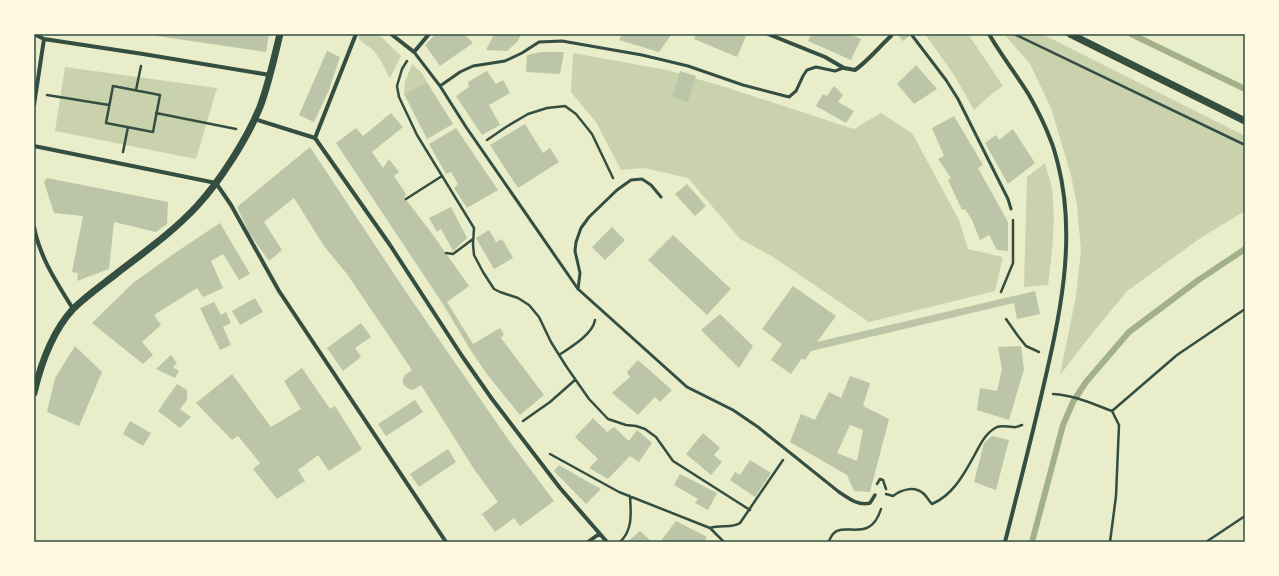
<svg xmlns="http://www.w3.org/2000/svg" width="1279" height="576" font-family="Mulish,sans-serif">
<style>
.green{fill:#cad2ad}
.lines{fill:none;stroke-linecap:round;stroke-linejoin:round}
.stream{stroke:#a3b18a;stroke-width:6}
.building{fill:#bcc5a7;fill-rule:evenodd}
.path{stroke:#344e41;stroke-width:2.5}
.service{stroke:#344e41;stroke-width:3}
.pedestrian{stroke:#344e41;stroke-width:3.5}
.minor{stroke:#344e41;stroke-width:4}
.tertiary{stroke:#344e41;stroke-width:7}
.neatline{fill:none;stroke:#344e41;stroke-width:1.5}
</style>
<rect width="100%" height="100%" fill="#e9edc9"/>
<!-- green -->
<path class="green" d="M360,34H378L401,56L390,78C384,68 380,56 371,48C366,45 362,43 359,38Z
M925,34H968L1003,86L993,93L974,110L954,75Z
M1004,34H1042L1245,136V211L1202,237L1127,291L1087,340L1060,375L1076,296L1081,250L1077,206L1071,175L1051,108L1030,64Z
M573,53L667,70L725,87L854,129L881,113L912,133L959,220L968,249L1003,257L995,291L869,322L773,257L740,239L688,178L644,168L621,170L596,122L571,92Z
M412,64L422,73L427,82L404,94L405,82Z
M65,67L217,88L196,159L55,131Z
M1045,163C1047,172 1051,181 1052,190C1056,222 1052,254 1048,285L1024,287L1027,177Z"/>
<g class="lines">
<!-- stream -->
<path class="stream" d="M1131,34L1245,89
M1032,542L1063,425L1073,402L1086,382L1129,332L1197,281L1245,249"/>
</g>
<!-- building -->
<path class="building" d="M157,34H269L266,52L157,36Z
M436,34H464L473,43L440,66L425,45Z
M494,34H522L516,43L507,51L486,50Z
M622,34H670L671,35L659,52L619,40Z
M696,34H741L746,36L737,57L694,39Z
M811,34H850L861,39L851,60L808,41Z
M897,34H912L903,41Z
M327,51L340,57L329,90L314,122L299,115Z
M541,52H564L560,74L526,72L527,55Z
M916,65L937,89L914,104L897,84Z
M487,71L496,84L503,80L510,93L489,105L500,125L482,135L456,96L469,87L468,82Z
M680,71L696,76L688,102L672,97Z
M427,82L453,124L427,139L404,94Z
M834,86L843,95L838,102L854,111L846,123L816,106L823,94L827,96Z
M391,113L403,127L372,152L383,168L389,159L399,172L394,176L406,194L404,197L433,235L469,286L447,302L473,344L500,328L504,334L501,338L544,395L520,415L486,373L468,346L443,304L336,143L356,128L363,136Z
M954,116L983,165L978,168L1008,222V251L997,250L989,235L980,240L972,220L965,209L962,210L948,180L951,178L938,159L944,156L932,128Z
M525,124L543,153L550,148L559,162L518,188L490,145Z
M456,128L498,190L467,208L454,188L458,184L451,172L446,174L429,144Z
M1013,129L1035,163L1008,184L985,143L996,135L999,140Z
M310,147L406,292L510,442L554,501L520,526L514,518L495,532L482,514L498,502L474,469L421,385L413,390L407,388L403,384V379L405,375L412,370L347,274L324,246L294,198L264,222L282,250L269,261L249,233L237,207Z
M47,178L168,202L167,224L156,232L114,222L109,269L77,281L78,273L72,272L83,216L54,213L44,182Z
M687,184L706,206L695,216L675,194Z
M451,207L467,238L453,251L441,229L437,232L429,218Z
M220,223L250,274L239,280L223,254L211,261L223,288L203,297L197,288L154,315L161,325L142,342L153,355L143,364L92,323L133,283L175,253Z
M612,227L625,240L605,260L592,247Z
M489,230L496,242L502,239L513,258L494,269L476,238Z
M673,235L731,289L707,315L648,260Z
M793,286L836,316L817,342L1035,291L1040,314L1017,319L1014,303L811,351L805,360L802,358L791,374L771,360L782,344L762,329Z
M255,298L263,312L240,325L232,311Z
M214,302L221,315L226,312L231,323L223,327L231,345L220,350L200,308Z
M720,314L753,346L739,368L701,330Z
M361,323L371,337L355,348L361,357L343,371L327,348Z
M75,346L102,372L79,426L47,412L55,378Z
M1021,346L1024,369L1009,420L977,410L980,388L997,391L1002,369L998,347Z
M171,355L177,363L173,367L179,371L175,378L156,369Z
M638,360L672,390L660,402L655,397L638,415L612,393L630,377L627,372Z
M302,368L330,409L335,406L362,449L329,471L318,455L298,470L305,481L277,499L253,469L260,463L238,436L232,440L196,403L232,374L271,427L301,409L284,381Z
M850,376L870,383L863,406L889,419L870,492L854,491L847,475L790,442L801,414L815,420L829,392L841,398ZM850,425L863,430L857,461L837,453Z
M177,384L187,390V400L180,409L191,417L180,428L158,411Z
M415,400L423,412L386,436L378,424Z
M593,418L607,432L614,427L629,441L637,430L652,443L639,462L630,456L608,479L589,468L598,459L575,437Z
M130,421L151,433L143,446L123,434Z
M703,433L720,448L714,455L722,462L711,475L686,454Z
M992,436L1009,440L996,490L974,482L984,443Z
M448,449L456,462L419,487L410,474Z
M750,460L771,473L755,497L730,480L735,472L740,475Z
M559,465L583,479L601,489L586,504L554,471Z
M680,474L717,493L708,510L695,503L698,499L674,485Z
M676,521L707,537L704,542H660Z
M640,531L652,542H627Z"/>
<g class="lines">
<!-- path -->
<path class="path" d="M1014,34L1245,145
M407,61L402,69L397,86L399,97L417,135L474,228L473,244L474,255L483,272L494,289L500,292L518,298L529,305L539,317L551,342L566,366L589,399L608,419L626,425L636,426L645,429L656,437L673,461L750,510
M113,86L160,95L153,132L106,123Z
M136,90L141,66
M47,95L109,105
M156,113L236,129
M487,140L506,127L528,114L547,108L565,106L576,114L592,134L613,178
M123,152L128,127
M406,199L442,176
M446,253L453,254L473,239
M1001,292L1013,263V220
M1006,319L1018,336L1026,346L1039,352
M559,355C571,347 593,334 595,320
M1053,394C1074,395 1093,404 1112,411L1119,425L1116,496L1110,542
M1112,411L1177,355L1245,309
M523,421L550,402L575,380
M550,454L619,492L710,528L724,542
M877,484L880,479L883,480L886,489
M886,494L893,496C901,490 914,485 924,494C927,497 929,501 932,504C953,495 964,474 974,456C980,445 985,433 997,427C1002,425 1008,427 1013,427C1015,428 1019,426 1022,425
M710,528C721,524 731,529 740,523L783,460
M620,542C633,530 631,513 630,496
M828,542C830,540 831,536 833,534C845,521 870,544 881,509
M1206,542L1245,516"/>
<!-- service -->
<path class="service" d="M911,34L946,80L958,99L1008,199L1011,209
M414,52L440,86L466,127L578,289L687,387L733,410L758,427L839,492
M440,86L460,72L473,66L505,61L522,53L539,42L562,41L642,55L688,66L743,85L789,97L796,91L803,76L807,70L816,67L835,71L843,68
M578,289L580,273L575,251L576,242L581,228L589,217L617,190L631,180L642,179L651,185L661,197"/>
<!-- pedestrian -->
<path class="pedestrian" d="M839,492C848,498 858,506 870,503L875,495"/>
<!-- minor -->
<path class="minor" d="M34,34L44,39L143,54L270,75
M391,34L414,52L429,34
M768,34L825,57L844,68L855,70C867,62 880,46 891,36
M989,34C1001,55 1016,74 1029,95C1037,109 1045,125 1051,141C1054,148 1056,157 1058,164C1078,243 1058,324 1040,401C1029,448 1017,495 1005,542
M34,105L44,39
M254,119L315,138
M315,138L390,245L462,356L492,399L560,488L607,542
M315,138L356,34
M34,146L216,183L231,205L279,291L446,542
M34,227C40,258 57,283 73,309
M588,542L599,534"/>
<!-- tertiary -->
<path class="tertiary" d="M1070,34L1245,121
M34,393C41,363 52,332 73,309C86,296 102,285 116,274C143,253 173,232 197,206C220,181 247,139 260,107C269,83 274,58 280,34"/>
</g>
<!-- border -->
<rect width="1279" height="576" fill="none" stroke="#fefae0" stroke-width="70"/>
<rect x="35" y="35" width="1209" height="506" class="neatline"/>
</svg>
